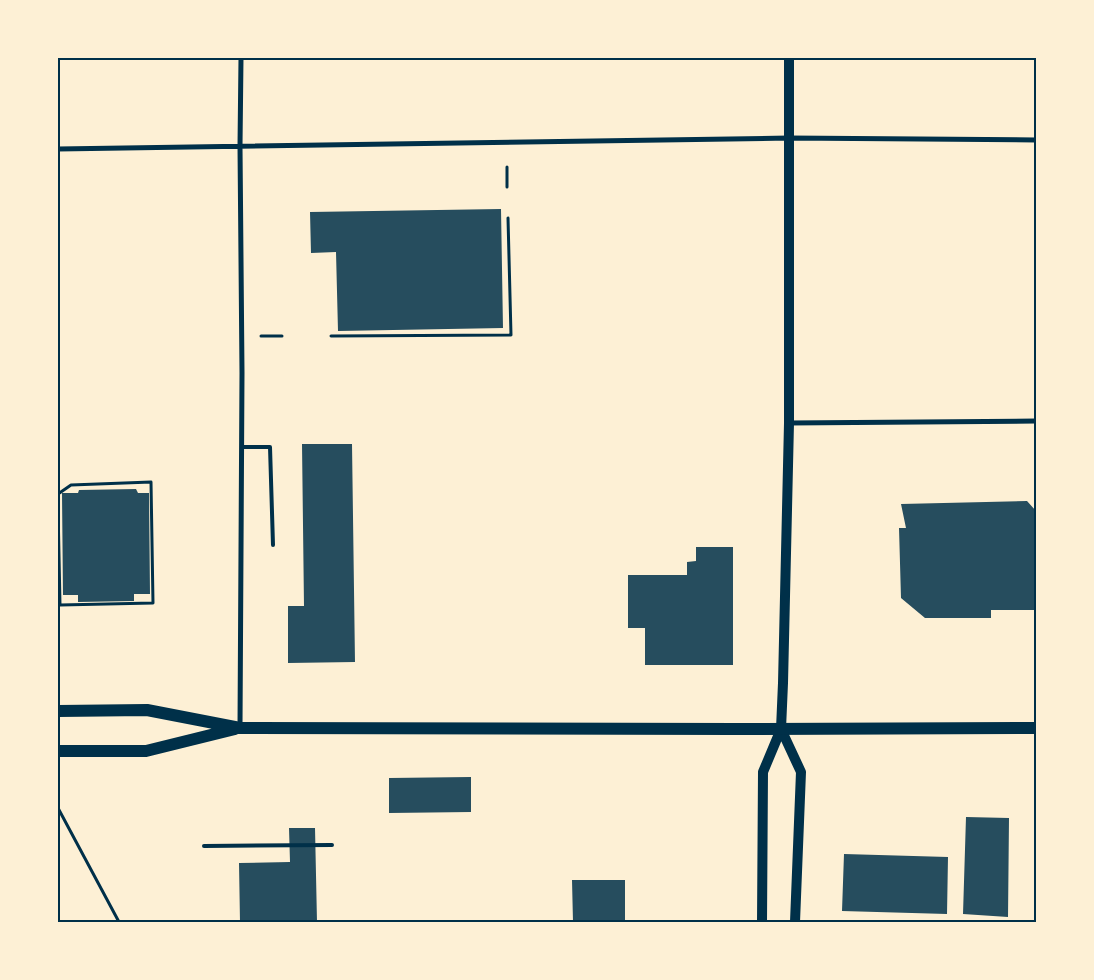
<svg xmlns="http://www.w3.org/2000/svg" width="1094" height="980" font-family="'Asap Condensed',sans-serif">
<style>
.building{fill:#264d5e}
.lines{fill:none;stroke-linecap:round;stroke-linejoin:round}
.path{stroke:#003049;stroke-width:3}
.service{stroke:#003049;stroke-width:4}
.minor{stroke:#003049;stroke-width:5}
.secondary{stroke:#003049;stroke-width:10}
.primary{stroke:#003049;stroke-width:12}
.neatline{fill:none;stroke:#003049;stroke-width:2}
</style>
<rect width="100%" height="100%" fill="#fdf0d5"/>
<!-- building -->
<path class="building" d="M501,209L503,328L338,331L336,252L311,253L310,212Z
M302,444H352L355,662L288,663V606H304Z
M136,489L138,493H149L150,594H134V601L78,602V595H63L62,493H78L79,490Z
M1027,501L1036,511L1034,610H991V618H925L901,598L899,528H906L901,504Z
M696,547H733V665H645V628H628V575H687V562L696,561Z
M471,777V812L389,813V778Z
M966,817L1009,818L1008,917L963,914Z
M289,828H315L317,922H240L239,863L290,862Z
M844,854L948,857L947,914L842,911Z
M572,880H625V921L573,922Z"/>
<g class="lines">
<!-- path -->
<path class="path" d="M507,167V187
M261,336H282
M331,336L511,335L508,218
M58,494L71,485L151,482L153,603L60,605
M58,507L60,605
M58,808L119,922"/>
<!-- service -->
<path class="service" d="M242,447H270L273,545
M204,846L332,845"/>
<!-- minor -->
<path class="minor" d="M58,149L789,138L1036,140
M789,423L1036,421
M240,728L242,373L240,146L241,58"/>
<!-- secondary -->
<path class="secondary" d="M781,729L801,772L795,922
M762,922L763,772L781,729L783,683L789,423V58"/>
<!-- primary -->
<path class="primary" d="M58,711L147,710L240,728L736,729L1036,728
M58,751H146L235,729"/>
</g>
<!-- border -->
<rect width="1094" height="980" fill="none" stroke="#fdf0d5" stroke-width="118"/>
<rect x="59" y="59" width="976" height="862" class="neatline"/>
</svg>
